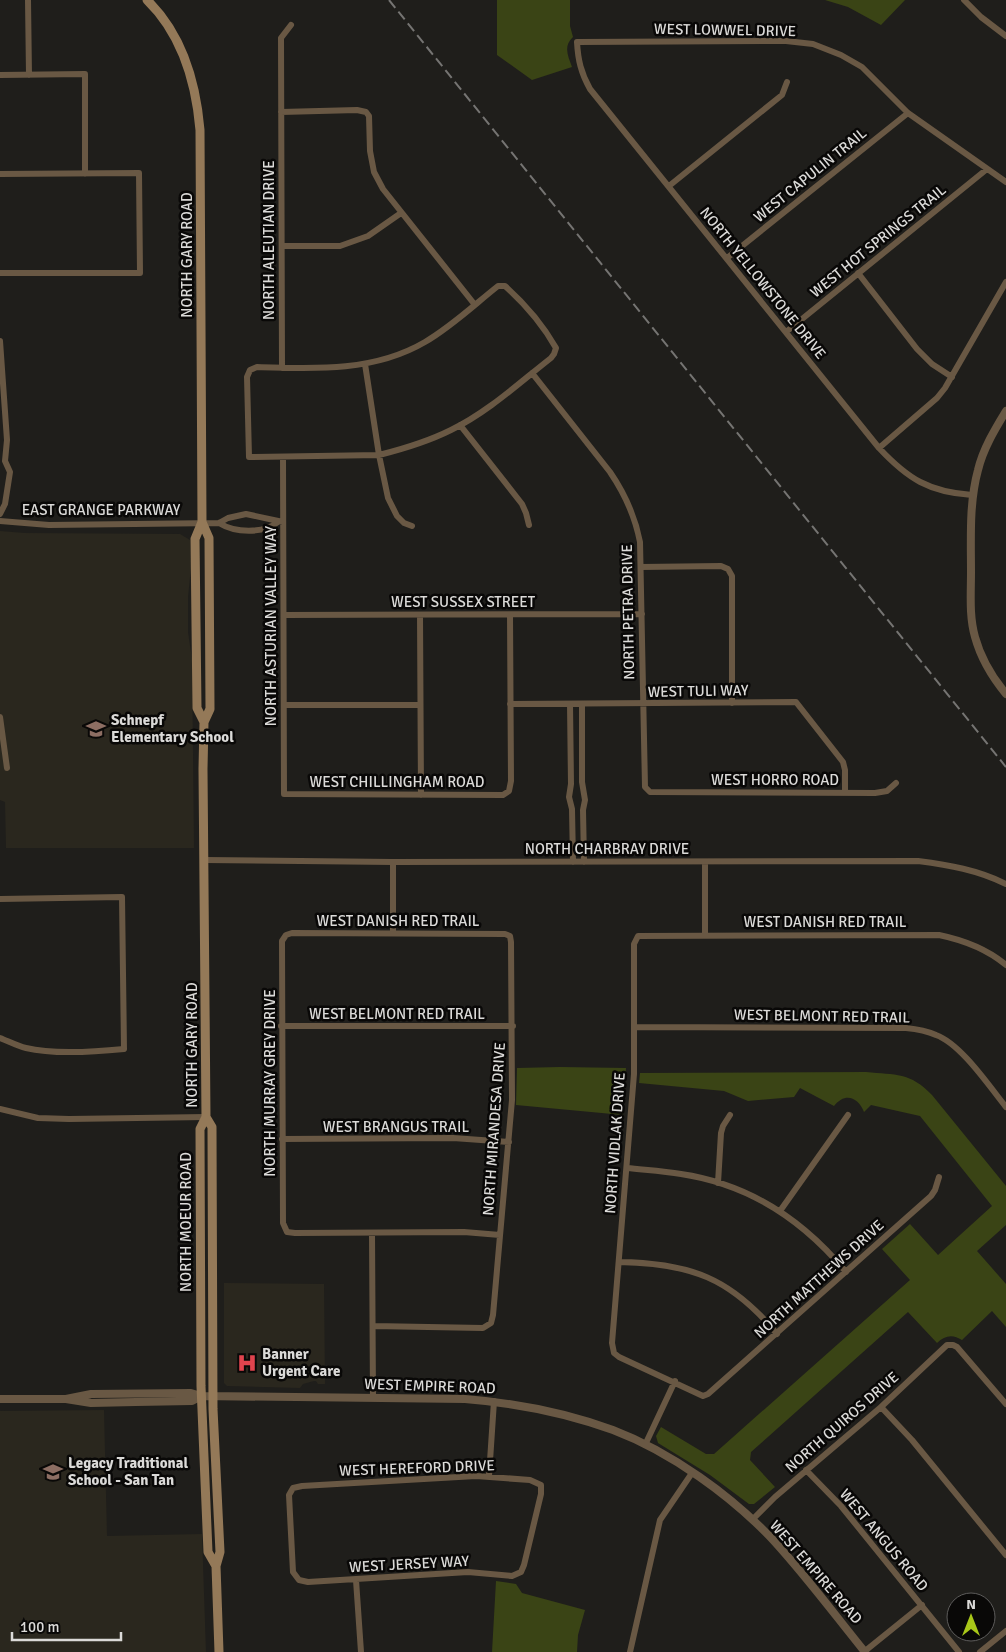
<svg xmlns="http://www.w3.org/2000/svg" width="1006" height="1652" font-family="Signika,sans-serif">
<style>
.built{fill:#2a271e}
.green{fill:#3a4415}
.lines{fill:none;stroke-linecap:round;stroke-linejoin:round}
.minor{stroke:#695844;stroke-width:6}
.tertiary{stroke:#695844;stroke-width:8}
.secondary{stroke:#947958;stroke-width:9}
.rail{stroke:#757472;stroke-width:2;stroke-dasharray:10 5;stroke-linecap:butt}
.labels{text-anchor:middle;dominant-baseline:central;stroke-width:5;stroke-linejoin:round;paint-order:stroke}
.street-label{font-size:15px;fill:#dbdad8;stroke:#090807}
.poi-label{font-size:15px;font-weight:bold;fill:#dbdad8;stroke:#090807;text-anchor:start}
</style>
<rect width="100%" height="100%" fill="#1f1e1b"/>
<!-- built -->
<path class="built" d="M0,531L25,533L180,534L190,540L191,568L188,597V632L192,659L194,848H6L5,802L0,800Z
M224,1283L324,1284L325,1384H318L316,1381H314L303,1384L300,1388L227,1386L224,1383Z
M104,1410L107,1536L202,1534L206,1652H0V1411Z"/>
<!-- green -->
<path class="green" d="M497,0H570V26L573,37C563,46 568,56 572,67L532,80L497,55Z
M825,0H905L881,25L848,7Z
M560,1067L626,1068L623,1115L516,1105L517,1068Z
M866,1072C896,1075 910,1072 932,1095L1006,1186V1225L977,1251L1006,1284V1327L992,1311L962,1340C953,1334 945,1335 937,1343L908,1312L751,1452L750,1460L775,1487L754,1504H749L710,1475L658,1443L656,1436L661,1427L706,1454H714L910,1280L882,1249L910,1224L938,1255L992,1206L920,1116L871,1105L864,1112C858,1097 845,1092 834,1106L800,1088L794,1097L748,1101L724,1091L639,1083L640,1073Z
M496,1581L516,1584L522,1593L585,1610L578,1635L577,1652H492Z"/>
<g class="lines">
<!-- minor -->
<path class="minor" d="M28,0L29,75
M964,0L981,17L1006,36
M0,75L85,74V174
M281,112L357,110L366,112L369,116L370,151L374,172L383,189L475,305
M0,174L139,173L140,273H0
M669,186L782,95L787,82
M282,246H340L368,236L401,213
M727,258L908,113
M858,273L917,349L932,364L952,377
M498,286H505C524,303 543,325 556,348L554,354L551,358C519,383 488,412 451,430C429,441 403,449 379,455L249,457L247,377L250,370L257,367C314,369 374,372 425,342C451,327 474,305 498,286Z
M786,332L987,169
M0,341L7,440L5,461L10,472L5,504L0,514
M365,364L379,455L388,498L397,516L404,523L412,526
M282,368L281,38L291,25
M532,373L610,472C625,494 635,516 640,542L645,787L650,792L875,793L887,791L896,783
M460,425L522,504L526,513L529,525
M879,448L937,398L945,388L1006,282
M283,458L284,794L503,795L509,791L511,781L510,615
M972,495C929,492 908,479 879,448L590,89C581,73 578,60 577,42L786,41L813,44L841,55L862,67L908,113L1006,182
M0,521L49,525L219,523L228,518L246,514L283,522
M219,523C235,533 263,534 278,522
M641,567L721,566L728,569L732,576V703
M284,615L642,614
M420,615L421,795
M510,704L796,702L843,762L845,770V793
M570,704L571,784L569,797L572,809L573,862
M582,704V782L585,800L583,810L584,862
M284,705H420
M0,717L7,768
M204,860L393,862L918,861C949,865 978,870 1006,884
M705,862V935
M0,899L122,897L124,1049C94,1052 55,1055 26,1048C17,1046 8,1041 0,1038
M393,933V862
M281,1026H513
M634,1027L906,1028C916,1029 927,1031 936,1035C961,1044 989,1086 1006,1107
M0,1109L38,1118L69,1119L206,1117
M282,1139L453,1138L509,1142
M627,1168C645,1170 663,1171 681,1174C748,1184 803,1220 846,1272
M939,1177L935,1190L931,1196L708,1394L703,1396L619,1357L614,1353L612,1343L634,1074V944L638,936L939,935C963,940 987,949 1006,965
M718,1183L721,1133L723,1126L730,1115
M780,1211L848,1115
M372,1233L373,1398
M619,1262C690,1263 731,1278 777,1334
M373,1326L483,1328L491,1323L493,1315L512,1100L511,942L510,936L505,934L292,933L286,935L282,941L283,1223L287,1232L295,1233L464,1232L500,1235
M881,1407L912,1440L1006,1555
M645,1445L675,1381
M806,1470L841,1506L959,1652
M476,1476L530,1480L541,1485V1494L524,1565L521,1572L512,1576L468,1572L308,1582L299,1580L293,1572L289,1495L293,1488L302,1486Z
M489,1476L494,1401
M752,1520L775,1497L881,1407L947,1345H953L957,1347L1006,1404
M356,1580L361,1652
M865,1651L922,1605
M630,1652L660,1520L692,1473
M980,1652L1006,1631"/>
<!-- tertiary -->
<path class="tertiary" d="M1006,411C995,429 983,449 978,470C969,503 971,538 971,572C971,594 969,616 975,637C981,659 992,677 1006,694
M0,1399H66L91,1403L136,1402L192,1401L201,1396
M66,1399L91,1394L191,1393L201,1396L465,1399C515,1403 566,1413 613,1430C671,1452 732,1496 774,1541C806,1576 835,1615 865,1652"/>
<!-- secondary -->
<path class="secondary" d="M147,0C182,34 196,83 200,130L202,522L195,539L197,708L204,722
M202,522L209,538L210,709L204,722L203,769L206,1117L212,1127L213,1409L220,1552L216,1566
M206,1117L200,1129L201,1386L208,1552L216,1566L219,1652"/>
<!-- rail -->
<path class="rail" d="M389,0L1006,767"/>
</g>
<!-- icons -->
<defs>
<symbol id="school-bare" viewBox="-9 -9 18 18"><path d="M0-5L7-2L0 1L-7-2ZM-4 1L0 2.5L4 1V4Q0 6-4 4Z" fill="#8d6e63" stroke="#090807" stroke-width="2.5" paint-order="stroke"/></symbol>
<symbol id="hospital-bare" viewBox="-9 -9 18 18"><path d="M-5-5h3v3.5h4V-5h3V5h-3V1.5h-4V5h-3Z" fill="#e0444e" stroke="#090807" stroke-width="2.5" paint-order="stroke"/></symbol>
</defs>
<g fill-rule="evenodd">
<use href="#school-bare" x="82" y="715" width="28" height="28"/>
<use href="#hospital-bare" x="233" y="1349" width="28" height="28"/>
<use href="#school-bare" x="39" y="1458" width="28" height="28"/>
</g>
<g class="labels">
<!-- street labels -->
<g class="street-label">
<text transform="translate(725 30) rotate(1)">WEST LOWWEL DRIVE</text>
<text transform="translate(810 175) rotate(-39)">WEST CAPULIN TRAIL</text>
<text transform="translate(269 240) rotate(-90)">NORTH ALEUTIAN DRIVE</text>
<text transform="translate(878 241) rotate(-39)">WEST HOT SPRINGS TRAIL</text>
<text transform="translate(187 255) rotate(-90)">NORTH GARY ROAD</text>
<text transform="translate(763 283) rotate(51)">NORTH YELLOWSTONE DRIVE</text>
<text x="101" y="510">EAST GRANGE PARKWAY</text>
<text x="463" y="602">WEST SUSSEX STREET</text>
<text transform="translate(628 612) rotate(-91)">NORTH PETRA DRIVE</text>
<text transform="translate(271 626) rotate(-90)">NORTH ASTURIAN VALLEY WAY</text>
<text transform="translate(698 691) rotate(-1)">WEST TULI WAY</text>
<text x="775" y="780">WEST HORRO ROAD</text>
<text x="397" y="782">WEST CHILLINGHAM ROAD</text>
<text x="607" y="849">NORTH CHARBRAY DRIVE</text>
<text x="398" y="921">WEST DANISH RED TRAIL</text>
<text x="825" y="922">WEST DANISH RED TRAIL</text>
<text x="397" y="1014">WEST BELMONT RED TRAIL</text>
<text transform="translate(822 1016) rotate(1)">WEST BELMONT RED TRAIL</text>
<text transform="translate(192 1045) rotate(-90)">NORTH GARY ROAD</text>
<text transform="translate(270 1083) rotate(-90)">NORTH MURRAY GREY DRIVE</text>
<text x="396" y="1127">WEST BRANGUS TRAIL</text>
<text transform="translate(494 1129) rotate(-86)">NORTH MIRANDESA DRIVE</text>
<text transform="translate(615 1143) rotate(-86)">NORTH VIDLAK DRIVE</text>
<text transform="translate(186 1222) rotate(-90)">NORTH MOEUR ROAD</text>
<text transform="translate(819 1279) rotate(-42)">NORTH MATTHEWS DRIVE</text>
<text transform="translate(430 1386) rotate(2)">WEST EMPIRE ROAD</text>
<text transform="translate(842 1422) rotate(-41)">NORTH QUIROS DRIVE</text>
<text transform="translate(417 1468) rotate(-2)">WEST HEREFORD DRIVE</text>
<text transform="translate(884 1540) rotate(50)">WEST ANGUS ROAD</text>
<text transform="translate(409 1564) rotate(-3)">WEST JERSEY WAY</text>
<text transform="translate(816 1572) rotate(49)">WEST EMPIRE ROAD</text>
</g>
<!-- poi labels -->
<g class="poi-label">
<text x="111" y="720">Schnepf<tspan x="111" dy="17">Elementary School</tspan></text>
<text x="262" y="1354">Banner<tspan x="262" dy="17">Urgent Care</tspan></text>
<text x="68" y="1463">Legacy Traditional<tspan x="68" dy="17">School - San Tan</tspan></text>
</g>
</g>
<!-- north arrow -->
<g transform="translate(971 1617)"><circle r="24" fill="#090807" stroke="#5d5c5b"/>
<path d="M0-4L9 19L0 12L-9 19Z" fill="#a9c719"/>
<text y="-8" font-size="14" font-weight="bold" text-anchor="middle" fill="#dbdad8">N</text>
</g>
<!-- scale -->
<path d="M12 1632v8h109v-8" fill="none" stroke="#dbdad8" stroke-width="2.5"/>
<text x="20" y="1632" font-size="15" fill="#dbdad8" stroke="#090807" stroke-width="4" paint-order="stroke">100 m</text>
</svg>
